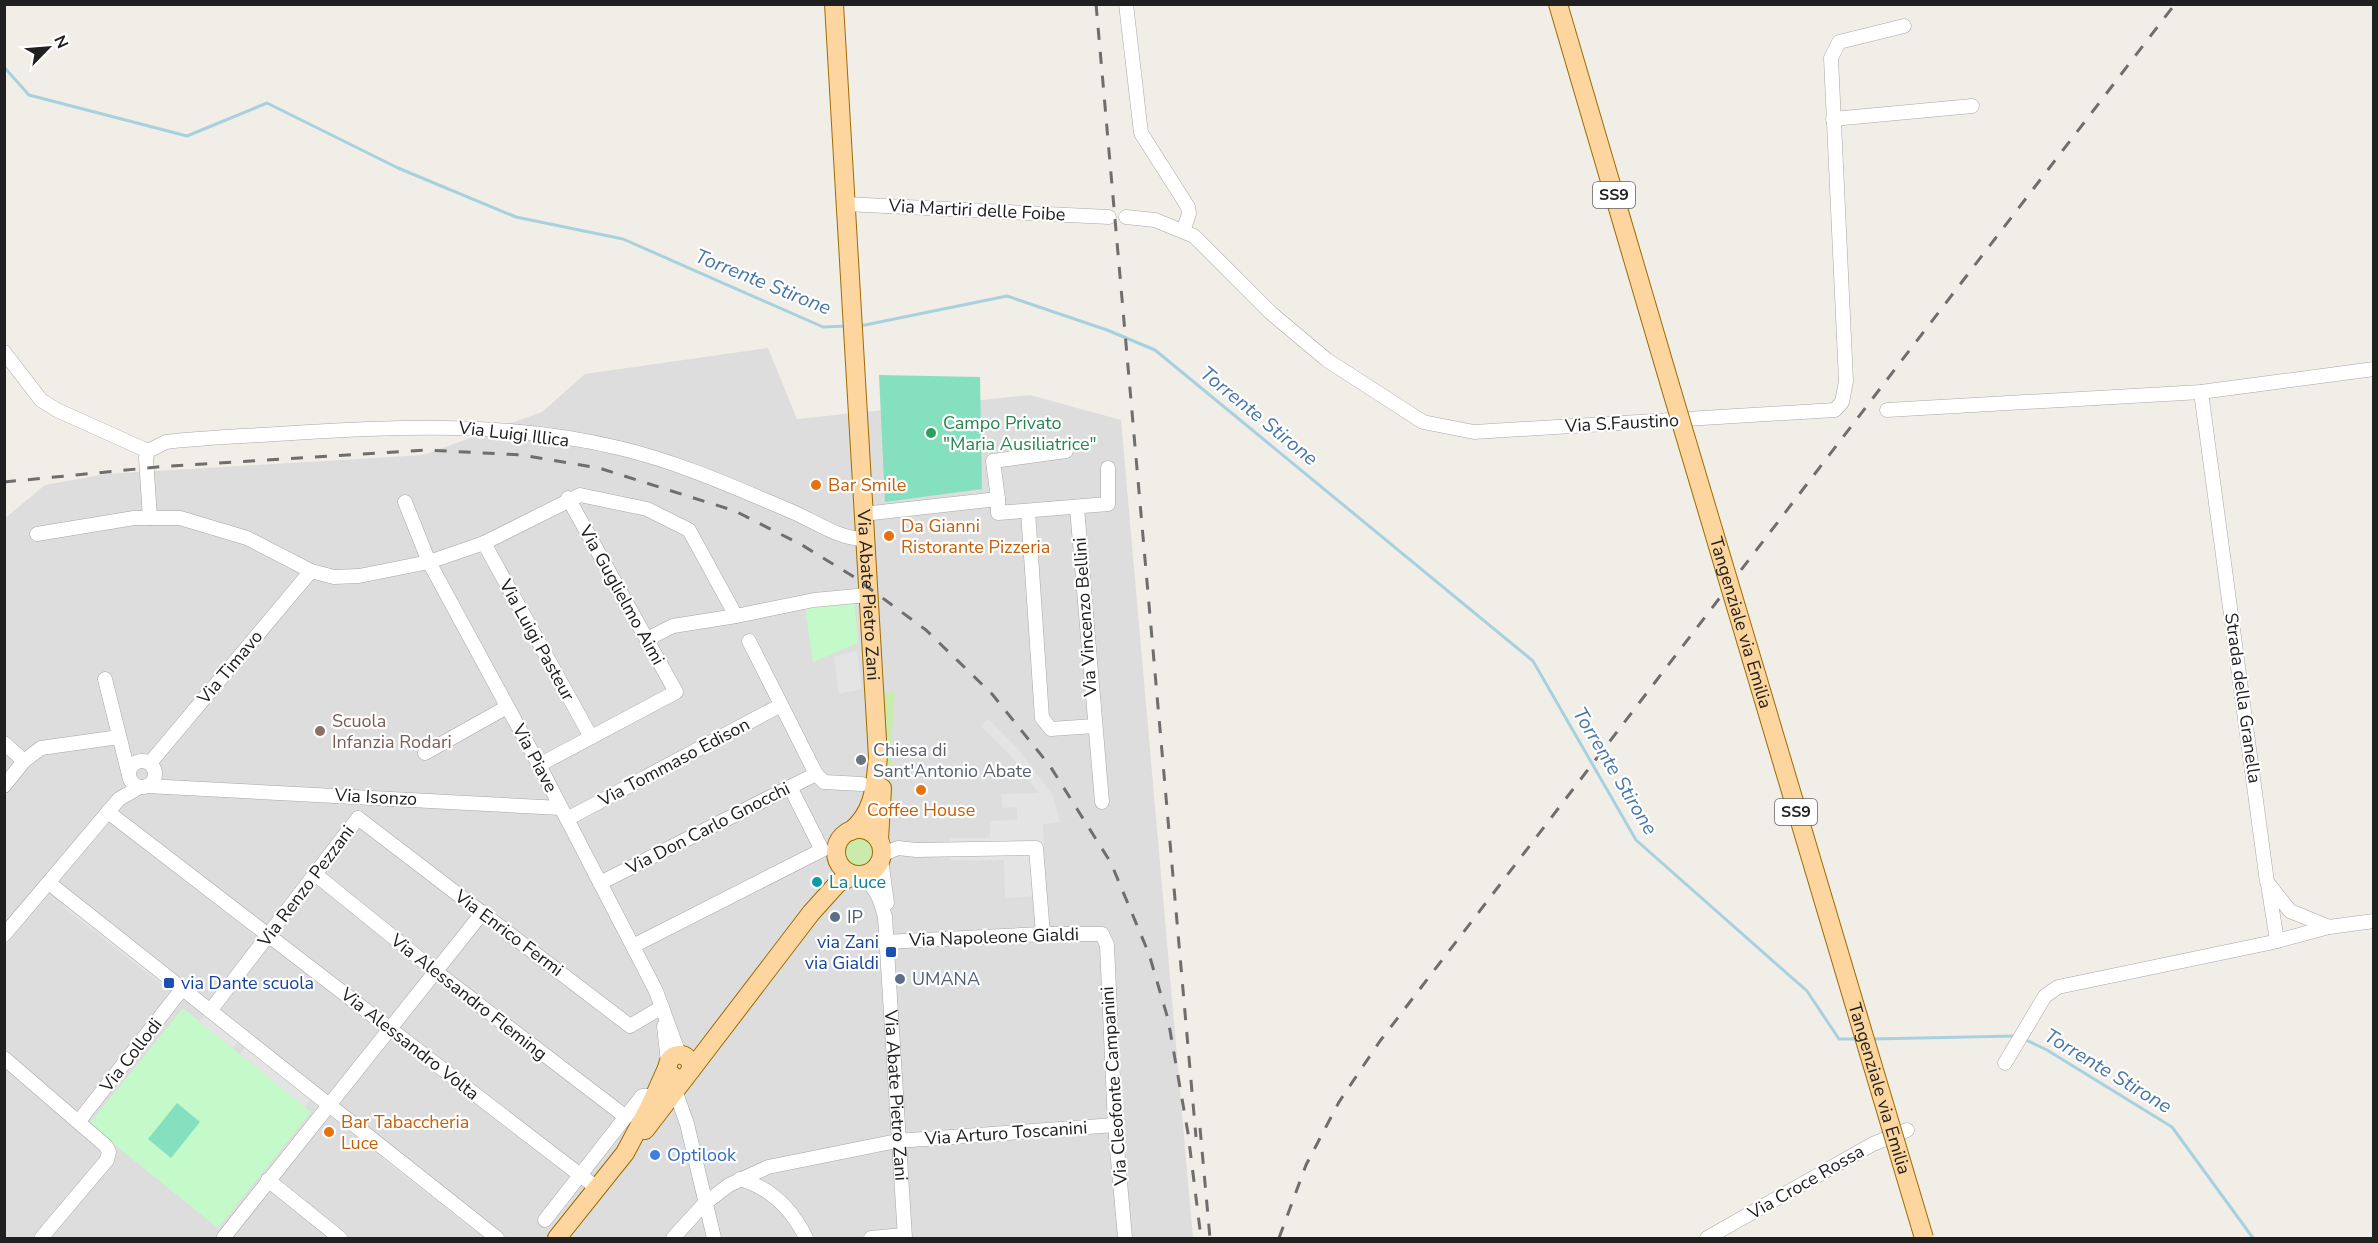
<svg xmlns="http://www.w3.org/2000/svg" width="2378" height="1243" font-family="'Nunito Sans',sans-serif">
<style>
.residential{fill:#dedddd}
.grass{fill:#caebac}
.park{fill:#c4fac9}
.pitch{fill:#84e0bf}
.parking{fill:#e4e4e4}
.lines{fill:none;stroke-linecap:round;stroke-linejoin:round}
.stream{stroke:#a7d1df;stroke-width:3}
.minor-casing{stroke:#a7a7a7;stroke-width:15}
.major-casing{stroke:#9c6c00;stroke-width:20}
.minor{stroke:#fff;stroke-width:14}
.major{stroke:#fdd69f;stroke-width:18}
.rail{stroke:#6e6e6e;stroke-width:3;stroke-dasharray:12 12;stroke-linecap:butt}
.major-bridge-casing{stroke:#9c6c00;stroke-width:20;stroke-linecap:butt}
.major-bridge{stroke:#fdd69f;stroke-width:18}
.leisure-dot{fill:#2e9e5b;stroke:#fff;stroke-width:2}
.food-dot{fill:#e8710a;stroke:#fff;stroke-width:2}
.education-dot{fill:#8d6e63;stroke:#fff;stroke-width:2}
.worship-dot{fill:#6b7280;stroke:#fff;stroke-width:2}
.culture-dot{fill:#0f9aa8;stroke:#fff;stroke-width:2}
.service-dot{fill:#5c6f8a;stroke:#fff;stroke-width:2}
.transit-dot{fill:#1a4fb4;stroke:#fff;stroke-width:2}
.shop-dot{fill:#3f7fe0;stroke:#fff;stroke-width:2}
.labels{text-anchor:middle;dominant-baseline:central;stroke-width:4.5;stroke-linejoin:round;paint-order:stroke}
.shield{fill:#fff;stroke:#636363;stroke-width:1.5}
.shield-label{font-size:16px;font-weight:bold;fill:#202020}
.street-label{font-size:18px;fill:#202020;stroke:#fff}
.leisure-label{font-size:18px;fill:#27864d;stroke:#fff;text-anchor:start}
.food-label{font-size:18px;fill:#c56008;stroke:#fff;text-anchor:start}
.education-label{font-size:18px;fill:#785e54;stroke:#fff;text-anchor:start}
.worship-label{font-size:18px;fill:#5b616d;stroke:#fff;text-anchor:start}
.culture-label{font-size:18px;fill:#0d838f;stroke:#fff;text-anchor:start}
.service-label{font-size:18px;fill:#4e5e75;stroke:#fff;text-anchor:start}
.transit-label{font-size:18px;fill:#164399;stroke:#fff;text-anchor:end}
.shop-label{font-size:18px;fill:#366cbe;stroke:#fff;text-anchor:start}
.water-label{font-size:20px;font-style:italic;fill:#4777aa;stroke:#fff}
</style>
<rect width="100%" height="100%" fill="#f1eee7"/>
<!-- residential -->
<path class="residential" d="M768,348L797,419L1030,395L1121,420L1193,1238H5L4,519L45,485L106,474L423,455L542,412L585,374Z"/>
<!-- grass -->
<path class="grass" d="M895,692L891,745L893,816L884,815L888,791L883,693Z
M844 851a15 15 0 1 1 30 0a15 15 0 1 1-30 0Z"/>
<!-- park -->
<path class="park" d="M854,600L858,643L813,662L805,608Z
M183,1008L311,1112L218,1228L89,1124Z"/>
<!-- pitch -->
<path class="pitch" d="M879,375L980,377L982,489L885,502Z
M177,1103L200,1122L171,1158L148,1139Z"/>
<!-- parking -->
<path class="parking" d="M857,651L862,689L839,694L834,657Z
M988,719L1018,749L1053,796L1060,822L1043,824L1046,896L1005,898L1004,860H950V838H990V821L1017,820V807L1002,808L1001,794L1039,793L1010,755L981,726Z
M65,904L164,981L161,984L63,907Z
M206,1014L239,1041L233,1048L199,1022Z
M246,1046L311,1099L305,1107L240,1054Z
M384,1155L486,1236L484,1238L382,1158Z"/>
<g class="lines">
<!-- stream -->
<path class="stream" d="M4,67L29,95L187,136L267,103L398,168L516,217L623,239L823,327L848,326
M860,326L1007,296L1107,330L1155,350L1533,661L1636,840L1807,991L1839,1039H1859
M1872,1039L2015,1036
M2024,1039L2047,1050L2172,1127L2253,1238"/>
<defs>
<g id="minor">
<path d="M1126,4L1141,133L1188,207L1189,214L1183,231"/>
<path d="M1833,119L1972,106"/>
<path d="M845,204L1109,217"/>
<path d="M1126,217L1155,220L1194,236L1271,313L1327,360L1423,422L1474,432L1835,410L1842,402L1846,381L1831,58L1839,42L1904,26"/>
<path d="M4,352L41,400L57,410L148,451"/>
<path d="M2201,392L2267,882L2290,911L2329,927L2374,921"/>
<path d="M1887,410L2201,392L2374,369"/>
<path d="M148,451L166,442C208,437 250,436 293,433C403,426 510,422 619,448C679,462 736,488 793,512C816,522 839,539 865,539"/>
<path d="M148,451L146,458L150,518"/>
<path d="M998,499L993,461L1066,451"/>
<path d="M405,502L429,562L539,765L656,991L679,1054"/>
<path d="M1077,508L1102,802"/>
<path d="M1028,511L1042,718L1051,729L1094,726"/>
<path d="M863,514L998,499V513L1108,504V468"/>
<path d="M37,534L134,518H180L247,538L311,571L334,577L359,576L429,562L484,543L580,495L647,509L689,530L736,616L814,600L868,595"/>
<path d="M484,543L591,737"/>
<path d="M647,639L673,626L736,616"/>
<path d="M749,641L816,774L824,782L862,784"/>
<path d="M105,679L128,771"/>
<path d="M4,743L24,761"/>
<path d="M425,753L507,707"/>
<circle cx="142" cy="774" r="13"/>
<path d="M150,763L311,571"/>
<path d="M539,765L676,692L568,498"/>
<path d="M4,786L24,761L41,748L119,737"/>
<path d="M147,786L561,808"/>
<path d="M108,812L597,1188"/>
<path d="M567,819L781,705"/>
<path d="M883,854L898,848L916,850L1036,848L1043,934"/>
<path d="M881,860L887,903"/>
<path d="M315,874L435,971L626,1117"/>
<path id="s1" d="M861,875C876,888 880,898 885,917L905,1238"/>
<path d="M49,883L497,1238"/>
<path d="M600,883L816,774"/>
<path d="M2268,884L2277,941"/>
<path d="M4,935L119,799L140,787"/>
<path d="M885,942L1043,934H1102L1107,945L1115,1125L1125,1238"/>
<path d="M633,946L822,850L790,787"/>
<path d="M210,1011L358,818L630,1026L662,1007"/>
<path d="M664,1026L668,1062"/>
<path d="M4,1058L106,1146L109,1152L107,1160L42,1237L44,1238"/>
<path d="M2005,1063L2045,996L2058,987L2269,943L2329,927"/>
<path d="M675,1090L687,1124L714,1238"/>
<path d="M79,1121L182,989"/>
<path d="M740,1179C771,1188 792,1209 806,1238"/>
<path d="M268,1180L340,1238"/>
<path d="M545,1220L642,1096H654"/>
<path d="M226,1238L224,1237L483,912"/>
<path d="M673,1238L704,1204L729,1185L768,1167L897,1141L1115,1125"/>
<path d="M871,1238L904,1235"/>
<path d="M1707,1238L1873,1144L1907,1130"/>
</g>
<g id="major">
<path id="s2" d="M834,4L878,757C875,786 875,811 851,831"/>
<path d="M1558,4L1670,385"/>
<circle cx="859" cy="852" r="23"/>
<path d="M879,840L882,788"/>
<path d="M691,1070L811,913L838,883L855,875"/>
<path d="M657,1110L651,1104L667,1068"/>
<path d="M645,1130L691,1070C693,1049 664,1050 668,1072L677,1079L685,1078"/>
<path d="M557,1238L625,1153L651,1104"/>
</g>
</defs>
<!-- minor casing -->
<use href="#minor" class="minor-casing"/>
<!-- major casing -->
<use href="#major" class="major-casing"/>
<!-- minor -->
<use href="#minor" class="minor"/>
<!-- major -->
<use href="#major" class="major"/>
<!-- rail -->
<path class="rail" d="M1096,4L1196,1137
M4,482L157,467L427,450L522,455L599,468L735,511L802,545L854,577L926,630L992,694L1050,766L1111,863L1149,954L1168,1019L1188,1133L1201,1238
M1200,1128L1210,1238
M1279,1238L1306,1165L1339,1102L1380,1041L2175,4"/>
<defs>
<g id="major-bridge">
<path id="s3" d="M1670,385L1924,1238"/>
</g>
</defs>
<!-- major-bridge casing -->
<use href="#major-bridge" class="major-bridge-casing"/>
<!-- major-bridge -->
<use href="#major-bridge" class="major-bridge"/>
</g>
<!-- markers -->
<circle class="leisure-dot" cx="931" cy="433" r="6"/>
<g class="food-dot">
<circle cx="816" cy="485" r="6"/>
<circle cx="889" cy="536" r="6"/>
<circle cx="921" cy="790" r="6"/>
<circle cx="329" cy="1132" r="6"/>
</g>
<circle class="education-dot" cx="320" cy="731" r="6"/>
<circle class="worship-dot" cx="861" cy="760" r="6"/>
<circle class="culture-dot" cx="817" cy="882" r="6"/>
<g class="service-dot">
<circle cx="835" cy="917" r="6"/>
<circle cx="900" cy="979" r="6"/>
</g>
<g class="transit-dot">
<rect x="885" y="946" width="12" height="12" rx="3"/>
<rect x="163" y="977" width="12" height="12" rx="3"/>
</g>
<circle class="shop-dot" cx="655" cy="1155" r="6"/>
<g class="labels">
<!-- shield labels -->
<g class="shield">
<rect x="1593" y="182" width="42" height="26" rx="4.5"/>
<rect x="1775" y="799" width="42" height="26" rx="4.5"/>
</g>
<g class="shield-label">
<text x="1614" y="195">SS9</text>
<text x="1796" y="812">SS9</text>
</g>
<!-- street labels -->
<g class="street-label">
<text transform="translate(977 210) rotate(3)">Via Martiri delle Foibe</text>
<text transform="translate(1622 423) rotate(-3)">Via S.Faustino</text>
<text transform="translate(514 434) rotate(7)">Via Luigi Illica</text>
<text transform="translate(622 595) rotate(61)">Via Guglielmo Aimi</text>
<text stroke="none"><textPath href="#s2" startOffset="592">Via Abate Pietro Zani</textPath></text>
<text transform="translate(1085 617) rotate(-94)">Via Vincenzo Bellini</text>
<text stroke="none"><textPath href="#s3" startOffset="248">Tangenziale via Emilia</textPath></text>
<text transform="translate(537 640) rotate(61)">Via Luigi Pasteur</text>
<text transform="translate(230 667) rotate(-50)">Via Timavo</text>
<text transform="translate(2243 698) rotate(82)">Strada della Granella</text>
<text transform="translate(535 758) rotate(62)">Via Piave</text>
<text transform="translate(674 762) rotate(-28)">Via Tommaso Edison</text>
<text transform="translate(376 797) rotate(3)">Via Isonzo</text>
<text transform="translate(708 828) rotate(-27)">Via Don Carlo Gnocchi</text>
<text transform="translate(306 886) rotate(-53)">Via Renzo Pezzani</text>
<text transform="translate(509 933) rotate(37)">Via Enrico Fermi</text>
<text transform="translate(994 937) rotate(-2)">Via Napoleone Gialdi</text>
<text transform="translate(469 997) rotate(38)">Via Alessandro Fleming</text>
<text transform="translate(410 1044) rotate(38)">Via Alessandro Volta</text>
<text transform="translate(131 1055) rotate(-52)">Via Collodi</text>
<text transform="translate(1114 1086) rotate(-94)">Via Cleofonte Campanini</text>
<text stroke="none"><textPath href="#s3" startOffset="734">Tangenziale via Emilia</textPath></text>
<text stroke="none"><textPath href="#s1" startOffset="228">Via Abate Pietro Zani</textPath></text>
<text transform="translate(1006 1133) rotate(-4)">Via Arturo Toscanini</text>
<text transform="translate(1806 1182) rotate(-30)">Via Croce Rossa</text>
</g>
<!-- leisure labels -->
<g class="leisure-label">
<text x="943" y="423">Campo Privato<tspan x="943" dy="21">"Maria Ausiliatrice"</tspan></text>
</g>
<!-- food labels -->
<g class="food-label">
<text x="828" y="485">Bar Smile</text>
<text x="901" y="526">Da Gianni<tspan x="901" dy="21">Ristorante Pizzeria</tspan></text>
<text x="921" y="810" text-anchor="middle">Coffee House</text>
<text x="341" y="1122">Bar Tabaccheria<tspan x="341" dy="21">Luce</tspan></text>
</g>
<!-- education labels -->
<g class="education-label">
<text x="332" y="721">Scuola<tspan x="332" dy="21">Infanzia Rodari</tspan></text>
</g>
<!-- worship labels -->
<g class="worship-label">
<text x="873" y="750">Chiesa di<tspan x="873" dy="21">Sant'Antonio Abate</tspan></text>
</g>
<!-- culture labels -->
<g class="culture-label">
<text x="829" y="882">La luce</text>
</g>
<!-- service labels -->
<g class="service-label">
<text x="847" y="917">IP</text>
<text x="912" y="979">UMANA</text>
</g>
<!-- transit labels -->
<g class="transit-label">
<text x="879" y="942">via Zani<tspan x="879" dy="21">via Gialdi</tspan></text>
<text x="181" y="983" text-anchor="start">via Dante scuola</text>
</g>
<!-- shop labels -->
<g class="shop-label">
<text x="667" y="1155">Optilook</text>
</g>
<!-- water labels -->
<g class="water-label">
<text transform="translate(763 282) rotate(22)">Torrente Stirone</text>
<text transform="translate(1259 416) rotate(39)">Torrente Stirone</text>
<text transform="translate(1615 771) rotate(59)">Torrente Stirone</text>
<text transform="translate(2108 1071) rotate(31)">Torrente Stirone</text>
</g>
</g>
<!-- border -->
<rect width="2378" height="1243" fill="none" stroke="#202020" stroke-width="12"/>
<!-- north arrow -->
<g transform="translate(48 48) rotate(65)" stroke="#ffffff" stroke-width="4.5" paint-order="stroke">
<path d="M0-4.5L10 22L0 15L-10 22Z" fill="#202020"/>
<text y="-9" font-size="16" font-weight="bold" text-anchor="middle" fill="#202020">N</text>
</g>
</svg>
